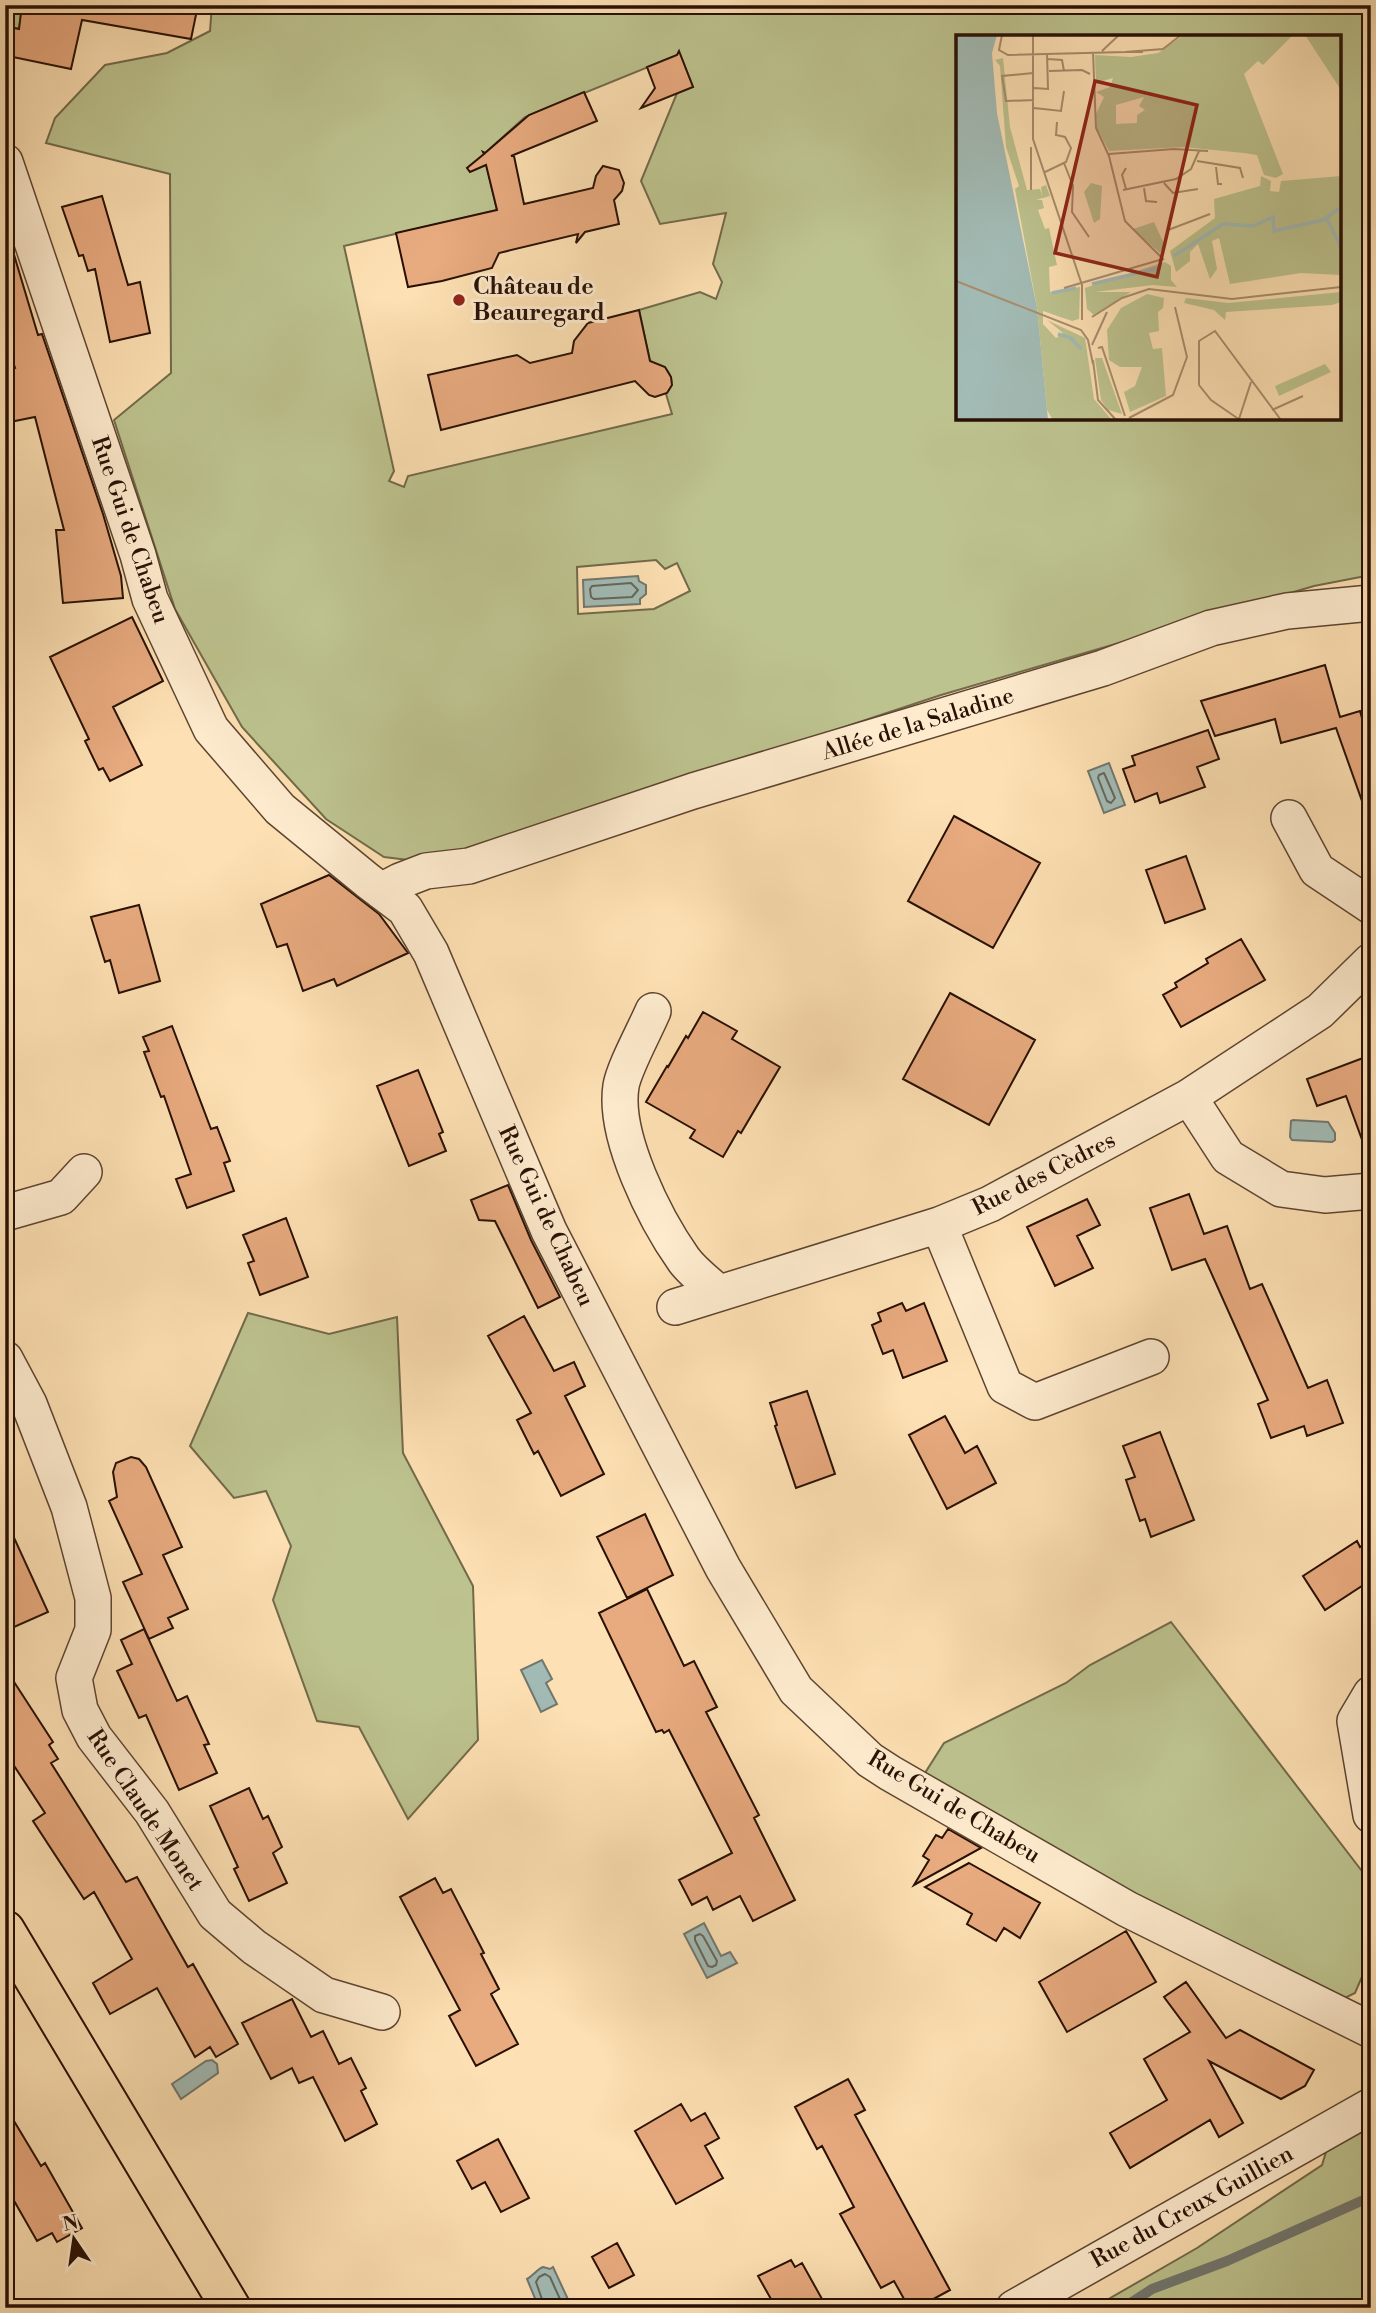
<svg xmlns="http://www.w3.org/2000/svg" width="1376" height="2313" font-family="'Libre Bodoni',serif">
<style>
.green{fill:#bdc38f;stroke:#726a4a;stroke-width:2;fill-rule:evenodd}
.water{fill:#a2bbb5;stroke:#71776f;stroke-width:2}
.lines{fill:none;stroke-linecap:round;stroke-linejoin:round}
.shore{stroke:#65665d;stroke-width:2}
.stream{stroke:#71776f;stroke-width:10}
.building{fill:#e8aa7f;stroke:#281005;stroke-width:2}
.minor-casing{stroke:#5d4430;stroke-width:38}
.primary-casing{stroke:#281005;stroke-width:42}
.minor{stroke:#feebce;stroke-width:35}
.primary{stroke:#fde0b3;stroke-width:38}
.poi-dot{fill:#8f2418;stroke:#feebce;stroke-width:2.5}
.labels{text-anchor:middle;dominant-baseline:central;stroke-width:6;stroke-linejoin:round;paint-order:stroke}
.poi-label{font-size:23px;font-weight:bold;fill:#281005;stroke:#feebce;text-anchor:start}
.street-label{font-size:23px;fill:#281005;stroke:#feebce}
.inset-river{fill:none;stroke:#a2bbb5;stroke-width:3.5}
.inset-road{fill:none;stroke:#a88d6d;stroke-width:2}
.view{fill:#8f2418;fill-opacity:0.15;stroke:#8f2418;stroke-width:3.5}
.inset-edge{fill:none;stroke:#281005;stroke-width:3.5}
</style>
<rect width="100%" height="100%" fill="#fde0b3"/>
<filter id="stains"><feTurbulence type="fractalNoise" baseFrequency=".00286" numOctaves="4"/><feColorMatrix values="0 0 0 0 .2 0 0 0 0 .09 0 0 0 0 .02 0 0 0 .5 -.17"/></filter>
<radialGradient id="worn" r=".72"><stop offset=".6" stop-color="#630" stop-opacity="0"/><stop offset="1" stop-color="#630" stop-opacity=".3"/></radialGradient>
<!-- green -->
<path class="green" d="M5,5H22L19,29L14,28L8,56H5Z
M212,5H1371V575L1314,586L941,695L433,863L384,857L326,819L242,727L175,609L114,420L171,373L170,174L46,143L55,118L105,65L167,53L210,31ZM958,37H1339V418H958ZM680,54L693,87L677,93L641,181L660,224L726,213L713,264L722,282L716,299L700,292L639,310L651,366L664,367C673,376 674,384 666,394L672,414L408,476L404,487L389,481L394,471L344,246L497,210L484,154L525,117ZM656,560L665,569L677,563L690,591L654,609L578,614L577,567Z
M248,1313L329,1334L397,1317L403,1453L473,1586L478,1740L408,1819L359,1727L317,1721L273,1600L291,1546L266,1491L234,1498L190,1446Z
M1171,1622L1368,1879L1371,1933L1368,1963L1355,1993L1341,2000L1202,1932L925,1773L944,1743L1066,1683L1090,1665Z
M1371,2127V2308H1093L1197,2248L1322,2165L1326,2152Z"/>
<!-- water -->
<path class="water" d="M638,576L639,581L646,585V594L640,599V604L584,607L583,580Z
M1109,763L1125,805L1104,813L1088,771Z
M1293,1120L1328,1122L1335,1133V1140L1332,1142L1292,1140L1290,1137L1291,1121Z
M542,1660L552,1679L546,1683L557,1704L541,1712L521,1670Z
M704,1923L721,1956L730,1952L737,1963L707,1978L684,1934Z
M212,2060L217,2064L218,2073L181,2099L172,2084L206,2061Z
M543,2267L550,2269L553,2267L572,2308H539L527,2279C533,2276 536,2270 543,2267Z"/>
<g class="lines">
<!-- shore -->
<path class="shore" d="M631,583L638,590L632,597L594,599L591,597L590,589L592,586Z
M1104,773L1115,798L1111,803L1107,801L1098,778L1099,775Z
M700,1934L703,1936L717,1961L716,1965L712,1967L708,1966L695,1940V1936Z
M545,2308L536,2282L539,2277L545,2274L550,2277L564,2308"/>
<!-- stream -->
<path class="stream" d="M1123,2308L1152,2289L1227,2261L1368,2198"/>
</g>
<!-- building -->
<path class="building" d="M22,5H198L191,39L82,20L71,69L8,56L14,28L19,29Z
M679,51L693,87L641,108L655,88L647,67L677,55Z
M584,92L597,121L511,156H514L524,204L593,188L596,176L603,166L619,170L624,183L622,191L614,200L619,224L585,232L576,243L578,234L499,253L492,268L442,281L408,287L396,233L497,210L486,165L470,172L467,168L484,154L483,152L485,153L529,115Z
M102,196L128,285L140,282L150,333L110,342L95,269L88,271L83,255L79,256L62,207Z
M12,248L38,335L42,334L103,514L121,576L123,598L63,603L56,530H64L35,417L5,423V369L15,368L7,344L12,342L5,322V249Z
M639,310L650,361L665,367L671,377L672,385L667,393L655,397L649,395L635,381L441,430L428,375L517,355L530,363L572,353L574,341L588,323Z
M132,617L163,681L113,707L142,765L110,781L103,768L99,770L85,741L89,739L50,657Z
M1325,665L1340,717L1360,711L1362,718L1371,716V814L1367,815L1336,728L1281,743L1275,719L1215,736L1201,701Z
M1208,730L1219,759L1197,767L1205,787L1160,803L1157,793L1135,802L1123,769L1135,765L1132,756Z
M954,816L1040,863L993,948L908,901Z
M1186,856L1205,909L1165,923L1146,870Z
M329,875L379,914L408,953L337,986L334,979L303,991L287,944L277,947L261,904Z
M139,905L160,981L119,993L110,960L105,962L91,917Z
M1241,939L1265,980L1181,1027L1163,995L1177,987L1175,983L1208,963L1206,959Z
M950,993L1035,1040L989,1125L903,1079Z
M703,1012L737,1031L732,1039L780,1067L741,1133L738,1131L723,1157L690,1138L695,1130L646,1102L667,1066L668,1067L686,1036L688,1038Z
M172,1026L211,1129L217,1127L230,1161L224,1163L234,1191L187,1208L176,1179L191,1174L164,1096L161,1097L144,1052L149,1051L143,1037Z
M1371,1055V1155L1368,1156L1346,1096L1317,1106L1307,1079Z
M418,1070L443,1132L439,1134L446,1151L409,1166L377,1086Z
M508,1185L531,1240L560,1297L538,1308L495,1221L479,1220L471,1200Z
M1189,1194L1204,1234L1227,1226L1250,1289L1262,1284L1308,1388L1327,1380L1343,1423L1307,1436L1304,1426L1271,1438L1258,1404L1268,1400L1205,1259L1172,1270L1150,1208Z
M1087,1199L1100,1225L1077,1236L1093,1268L1055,1286L1027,1227Z
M286,1218L308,1277L260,1295L248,1263L254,1261L243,1235Z
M902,1303L906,1311L924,1303L947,1361L903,1378L893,1350L883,1354L872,1325L881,1321L878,1313Z
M524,1316L554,1371L574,1362L585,1386L565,1396L604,1474L561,1496L538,1451L534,1454L517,1420L531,1413L488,1336Z
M807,1391L835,1474L796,1488L775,1426L777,1425L770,1403Z
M945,1416L965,1453L977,1446L996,1483L947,1509L909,1435Z
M1160,1432L1194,1520L1151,1537L1145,1519L1140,1521L1126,1480L1135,1477L1123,1446Z
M131,1457L139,1459L146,1467L182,1547L163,1555L188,1609L168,1618L173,1628L149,1639L123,1582L142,1574L109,1501L117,1497L113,1472L116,1463Z
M645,1514L673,1575L627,1598L597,1537Z
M5,1518L48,1612L5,1631Z
M1371,1540V1580L1325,1610L1303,1576L1357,1541L1360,1547Z
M647,1589L684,1666L694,1661L717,1707L706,1712L759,1815L754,1818L795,1900L753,1921L740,1896L713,1910L707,1897L692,1905L679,1880L732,1853L669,1730L664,1733L662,1730L656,1732L599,1613Z
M144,1629L177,1701L187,1696L209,1744L204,1745L217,1773L179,1790L146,1715L139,1718L117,1671L132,1664L121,1640Z
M5,1668L53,1742L49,1745L58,1759L51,1763L126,1882L137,1877L188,1967L193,1964L238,2044L216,2057L210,2047L195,2057L157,1988L110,2014L93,1983L132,1959L94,1892L84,1899L33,1821L45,1813L5,1752Z
M249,1788L263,1819L268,1816L282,1847L273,1853L287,1883L249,1901L234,1869L238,1867L210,1806Z
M948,1829L981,1848L914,1885L929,1860L923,1856L936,1835L942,1838Z
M969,1863L1040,1903L1020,1938L1004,1928L996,1941L967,1924L972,1914L925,1887Z
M435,1878L443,1893L451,1889L484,1953L481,1954L499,1989L491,1994L518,2044L476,2066L449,2016L460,2010L400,1897Z
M1126,1931L1156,1982L1067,2032L1039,1982Z
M1186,1982L1226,2038L1240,2030L1314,2070L1305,2086L1281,2099L1209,2061L1243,2123L1219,2137L1210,2120L1130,2168L1110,2133L1167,2100L1144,2059L1190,2032L1164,1997Z
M292,1999L311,2037L323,2031L339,2064L351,2058L366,2088L361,2091L377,2124L345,2141L313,2077L299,2083L292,2068L271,2079L242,2023Z
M848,2079L865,2110L855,2115L950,2290L917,2308H909L894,2281L881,2288L840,2214L854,2207L822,2146L817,2149L795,2107Z
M681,2104L691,2121L705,2113L719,2138L705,2146L723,2178L676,2204L635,2131Z
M5,2106L41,2166L45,2163L82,2228L57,2242L52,2233L37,2241L5,2185Z
M498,2139L529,2198L501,2212L485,2182L472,2189L457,2161Z
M617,2243L634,2275L609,2288L592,2257Z
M791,2260L795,2267L802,2263L827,2308H776L758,2276Z"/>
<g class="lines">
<defs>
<path id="minor" d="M5,162L138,555L150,599L211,729L280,809L368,881L405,909L431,953L549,1231L723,1568L796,1690L870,1760L890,1773L1127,1909L1371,2030
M1289,818L1317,870L1371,906
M381,891L400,881L426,871L469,866L693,791L1103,668L1211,628L1287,611L1371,603
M653,1011C645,1030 624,1068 621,1086C613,1136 655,1219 684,1260C693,1272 707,1283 719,1293
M1189,1097L1228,1157L1281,1189L1325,1195L1371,1191
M5,1213L61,1197L84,1172
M939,1225L1005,1386L1035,1402L1151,1357
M675,1307L939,1225L990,1204L1189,1097L1320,1011L1371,961
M5,1359L29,1404L69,1507L93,1598V1630L74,1678L80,1710L94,1737L152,1812L215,1914L254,1947L324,1995L382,2012
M1371,1694L1355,1721L1371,1815
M1014,2308L1371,2106"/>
<path id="primary" d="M5,1930L231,2308"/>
</defs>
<!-- minor casing -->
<use href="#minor" class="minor-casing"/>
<!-- primary casing -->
<use href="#primary" class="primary-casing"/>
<!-- minor -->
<use href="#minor" class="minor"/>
<!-- primary -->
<use href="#primary" class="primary"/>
</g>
<!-- markers -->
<circle class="poi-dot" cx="459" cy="300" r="7"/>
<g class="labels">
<!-- poi labels -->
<g class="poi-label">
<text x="473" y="287">Château de<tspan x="473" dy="26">Beauregard</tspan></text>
</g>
<!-- street labels -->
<g class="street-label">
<text transform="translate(130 530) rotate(71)">Rue Gui de Chabeu</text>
<text transform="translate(918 724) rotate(-17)">Allée de la Saladine</text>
<text transform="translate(1044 1174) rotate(-27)">Rue des Cèdres</text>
<text transform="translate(546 1216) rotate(65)">Rue Gui de Chabeu</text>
<text transform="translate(954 1807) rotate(31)">Rue Gui de Chabeu</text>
<text transform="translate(145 1810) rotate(56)">Rue Claude Monet</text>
<text transform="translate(1192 2207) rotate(-29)">Rue du Creux Guillien</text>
</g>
</g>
<!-- overview -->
<g transform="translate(956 35)">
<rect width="385" height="385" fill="#fde0b3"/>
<path d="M228,0H337L307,30L302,26L288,39L327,139L320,143L308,140L301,120L288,118L227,112L153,116L141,94L140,79L148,62L140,57L154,52L157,43L140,48L139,20L175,22L202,18ZM188,62L183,71L189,75L181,80V88L160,89V70ZM349,0H385V55ZM47,23L54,92L71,155L84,154L86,161L85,152L90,150L94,161L80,165H86L88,173L82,175L89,194L93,193L101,230L93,232L94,257L124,252L123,284L116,286L87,276V289L100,303L107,298L91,285L129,303L138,364L156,385H97L91,375L81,273L59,154L63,151L50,112L44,31L39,25ZM305,141L315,146L314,156L323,157L325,146L385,141V240L345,238L274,249L263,203L256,206L261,234L254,244L242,209L234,217V226L220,237L214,216L259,183L258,164L304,151ZM135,148L146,151L144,184L138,188L128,157ZM198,187L208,209L204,218L177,194ZM209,227L215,231V245L221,252L197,250L139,257H175L138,280L131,274L129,253ZM385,257V267L376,270L270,277L269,285L258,275L228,268L230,263L272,268ZM191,259L208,263L207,273L202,277L203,296L193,298L197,314L206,313L210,361L174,377L168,357L179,351L186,332H164L153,325L151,295L165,273ZM139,323H146L166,379L152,375L145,365ZM369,329L375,337L323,361L319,351Z" fill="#bdc38f" fill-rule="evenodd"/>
<path d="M0,0H41L36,18L41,78L81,273L92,385H0Z" fill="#a2bbb5"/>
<path class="inset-river" d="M370,182L385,212M218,221L267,189L297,191L317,182L318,196L367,185L385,172M136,249L203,233M96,258L120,253M102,299L115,303L125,314"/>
<path class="inset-road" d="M46,0L43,15L52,20L169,17M77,0V104L126,250V285M146,16L163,0M187,17H169L207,14L225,0M92,24L106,25L108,36M93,36L126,35L134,39M77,38L46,41L50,66L78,65M78,53L92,54L91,18M78,73L105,76L108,56M153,119L218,114L252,116M241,126L284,133L287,143M108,128L117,151L116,177L133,202M260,132L262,149H266M89,137L110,127L115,113L109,102L100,100L101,87M208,148L217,158L242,154M188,153L190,166L201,167M170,154L166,140L170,133M75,155V112M167,155L220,144L235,134L243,116M206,221L212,195L254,179M0,246L125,295L132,305L137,329M108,253L207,224L169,186L153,121L140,93L137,17M136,282L166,263L193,254L276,264L385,252M136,310L151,277M142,313L146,312L169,381M137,325L142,365L160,385M316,375L347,361M173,383L217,360L231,322L219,272M283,384L295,347M284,385L255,365L243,350V306L259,296L325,385"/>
<path class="view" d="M139,46L241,70L201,242L99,218Z"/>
<rect width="385" height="385" class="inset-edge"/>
</g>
<!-- margin -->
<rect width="1376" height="2313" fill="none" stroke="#fde0b3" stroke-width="28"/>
<rect x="7" y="7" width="1362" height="2299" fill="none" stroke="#281005" stroke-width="3.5"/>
<rect x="14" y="14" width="1348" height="2285" fill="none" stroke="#281005" stroke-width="2"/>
<!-- north arrow -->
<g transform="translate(74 2239) rotate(347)" stroke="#feebce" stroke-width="5" paint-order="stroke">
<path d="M0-5L12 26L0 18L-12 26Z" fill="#281005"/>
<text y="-10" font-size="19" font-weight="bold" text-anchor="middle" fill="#281005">N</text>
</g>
<rect width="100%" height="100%" filter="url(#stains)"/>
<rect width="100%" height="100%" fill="url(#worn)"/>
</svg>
